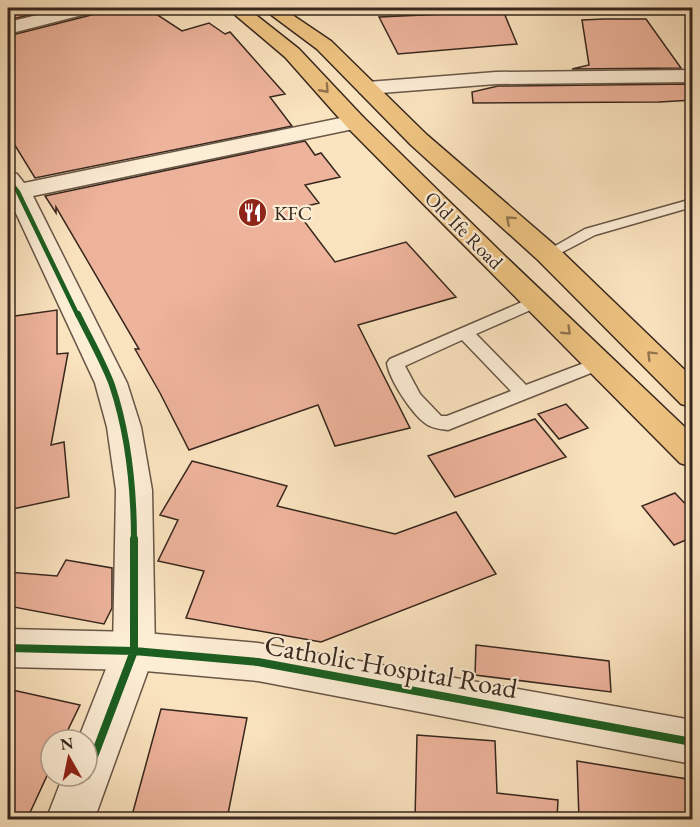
<svg xmlns="http://www.w3.org/2000/svg" width="700" height="827" font-family="'EB Garamond',serif">
<style>
.building{fill:#edb39b;stroke:#37271e;stroke-width:1.5}
.lines{fill:none;stroke-linecap:round;stroke-linejoin:round}
.service-casing{stroke:#685646;stroke-width:3}
.minor-casing{stroke:#685646;stroke-width:3}
.tertiary-casing{stroke:#685646;stroke-width:3}
.primary-casing{stroke:#37271e;stroke-width:3}
.service{fill:#fcedd5;fill-rule:evenodd}
.minor{fill:#fcedd5;fill-rule:evenodd}
.tertiary{fill:#fcedd5;fill-rule:evenodd}
.primary{fill:#edc280;fill-rule:evenodd}
.cycleway-far2-casing{stroke:#fcedd5;stroke-width:8}
.cycleway-far1-casing{stroke:#fcedd5;stroke-width:10}
.cycleway-casing{stroke:#fcedd5;stroke-width:11}
.cycleway-far2{stroke:#1b5e20;stroke-width:4.5}
.cycleway-far1{stroke:#1b5e20;stroke-width:6}
.cycleway{stroke:#1b5e20;stroke-width:8}
.oneway{stroke:#92744f}
.labels{text-anchor:middle;dominant-baseline:central;stroke-width:4.5;stroke-linejoin:round;paint-order:stroke}
.far-poi-label{font-size:20px;fill:#37271e;stroke:#fcedd5;text-anchor:start}
.far-street-label{font-size:20px;fill:#37271e;stroke:#fcedd5}
.near-street-label{font-size:28px;fill:#37271e;stroke:#fcedd5}
</style>
<rect width="100%" height="100%" fill="#fae3bf"/>
<filter id="stains"><feTurbulence type="fractalNoise" baseFrequency=".00333" numOctaves="4"/><feColorMatrix values="0 0 0 0 .2 0 0 0 0 .09 0 0 0 0 .02 0 0 0 .5 -.17"/></filter>
<radialGradient id="worn" r=".72"><stop offset=".6" stop-color="#630" stop-opacity="0"/><stop offset="1" stop-color="#630" stop-opacity=".3"/></radialGradient>
<!-- building -->
<path class="building" d="M8,8H59L8,20Z
M98,8H147L182,31L209,23L225,34L230,32L285,94L270,97L292,126L35,178L8,134V36L95,14Z
M443,8H502L517,44L398,54L379,17L445,14Z
M604,19H646L681,68L572,69L589,65L582,20Z
M693,84V100L659,102L473,103L472,92L498,86Z
M305,141L315,155L321,153L340,177L305,185L319,203L295,209L335,262L406,242L456,297L358,325L410,428L335,446L318,405L189,450L160,393L135,349H139L56,207V213L45,196Z
M57,310V354L68,353L51,445L64,442L69,497L8,510V317Z
M566,404L588,428L559,439L538,414Z
M535,419L566,457L455,497L428,456Z
M192,461L287,486L277,506L395,534L456,512L496,574L321,642L186,618L204,571L158,561L178,520L160,515Z
M675,493L693,512V537L674,545L642,506Z
M66,560L112,568V608L104,624L8,606V572L57,576Z
M476,645L609,661L611,692L475,675Z
M8,689L80,705L63,740H51V767L27,819H8Z
M161,709L247,718L227,819H131Z
M417,735L495,741L497,793L558,800L557,819H415Z
M577,761L693,780V819H579Z"/>
<g class="lines">
<defs>
<path id="service" d="M692,199V207L595,235L553,257L548,258L541,254L585,229Z
M536,296L544,301L542,305L476,334L526,385L600,357L606,359L609,363L606,367L448,430C440,429 431,428 425,423C412,414 389,379 387,363L390,359ZM462,340L511,391L447,416H441L420,394L405,366Z"/>
<path id="minor" d="M67,8H96L94,12L8,34V22Z
M692,70V82L496,84L368,94L360,93L357,88L360,83L368,82L496,72Z
M355,115L363,117L366,122L363,127L33,196L127,383L141,427L152,490L155,651L94,820H46L63,776H87V740H78L113,651L116,490L107,427L95,383L8,196V172L17,174L24,183Z"/>
<path id="tertiary" d="M8,629L134,632L258,643L692,720V764L258,681L134,670L8,667Z"/>
<path id="primary" d="M227,8H247L299,49L363,117L506,257L692,434V467L680,463L347,127L285,57Z
M262,8H282L331,41L427,135L558,248L692,377V407L681,404L538,260L411,145L317,49Z"/>
</defs>
<!-- service casing -->
<use href="#service" class="service-casing"/>
<!-- minor casing -->
<use href="#minor" class="minor-casing"/>
<!-- tertiary casing -->
<use href="#tertiary" class="tertiary-casing"/>
<!-- primary casing -->
<use href="#primary" class="primary-casing"/>
<!-- service -->
<use href="#service" class="service"/>
<!-- minor -->
<use href="#minor" class="minor"/>
<!-- tertiary -->
<use href="#tertiary" class="tertiary"/>
<!-- primary -->
<use href="#primary" class="primary"/>
<defs>
<path id="cycleway-far2" d="M8,179L18,192L78,316"/>
<path id="cycleway-far1" d="M78,314C89,337 103,361 112,385C129,436 134,487 134,541"/>
<path id="cycleway" d="M8,648L134,651L258,662L692,742
M87,775L134,651V539"/>
</defs>
<!-- cycleway-far2 casing -->
<use href="#cycleway-far2" class="cycleway-far2-casing"/>
<!-- cycleway-far1 casing -->
<use href="#cycleway-far1" class="cycleway-far1-casing"/>
<!-- cycleway casing -->
<use href="#cycleway" class="cycleway-casing"/>
<!-- cycleway-far2 -->
<use href="#cycleway-far2" class="cycleway-far2"/>
<!-- cycleway-far1 -->
<use href="#cycleway-far1" class="cycleway-far1"/>
<!-- cycleway -->
<use href="#cycleway" class="cycleway"/>
</g>
<!-- one-way arrows -->
<defs><path id="oneway-chevron" d="M-2-3.5L2.5 0L-2 3.5" fill="none" stroke-width="1.6" stroke-linecap="round" stroke-linejoin="round" transform="scale(1.5)"/></defs>
<g class="oneway">
<use href="#oneway-chevron" transform="translate(325 89) rotate(48)"/>
<use href="#oneway-chevron" transform="translate(510 220) rotate(-138)"/>
<use href="#oneway-chevron" transform="translate(567 331) rotate(44)"/>
<use href="#oneway-chevron" transform="translate(651 355) rotate(-135)"/>
</g>
<!-- icons -->
<defs>
<symbol id="restaurant-disc" viewBox="-11 -11 22 22"><circle r="9.5" fill="#8f2418" stroke="#fcedd5"/><path d="M-5-6h1v4h1v-4h1v4h1v-4h1v5L-1.5 .5V6h-2V.5L-5-1ZM5-6V6H3V1.5H1.5Q1.5-4 5-6Z" fill="#fff"/></symbol>
</defs>
<g fill-rule="evenodd">
<use href="#restaurant-disc" x="236" y="196" width="33" height="33"/>
</g>
<g class="labels">
<!-- far-poi labels -->
<g class="far-poi-label">
<text x="274" y="213">KFC</text>
</g>
<!-- far-street labels -->
<g class="far-street-label">
<text transform="translate(464 230) rotate(45)">Old Ife Road</text>
</g>
<!-- near-street labels -->
<g class="near-street-label">
<text transform="translate(391 666) rotate(10)">Catholic Hospital Road</text>
</g>
</g>
<!-- margin -->
<rect width="700" height="827" fill="none" stroke="#fae3bf" stroke-width="30"/>
<rect x="9" y="9" width="682" height="809" fill="none" stroke="#37271e" stroke-width="3"/>
<rect x="15" y="15" width="670" height="797" fill="none" stroke="#37271e" stroke-width="1.5"/>
<!-- north arrow -->
<g transform="translate(69 758) rotate(351)"><circle r="28" fill="#fcedd5" stroke="#ad9e8c" stroke-width="1.5"/>
<path d="M0-4.5L10 22L0 15L-10 22Z" fill="#8f2418"/>
<text y="-9" font-size="16" font-weight="bold" text-anchor="middle" fill="#37271e">N</text>
</g>
<rect width="100%" height="100%" filter="url(#stains)"/>
<rect width="100%" height="100%" fill="url(#worn)"/>
</svg>
